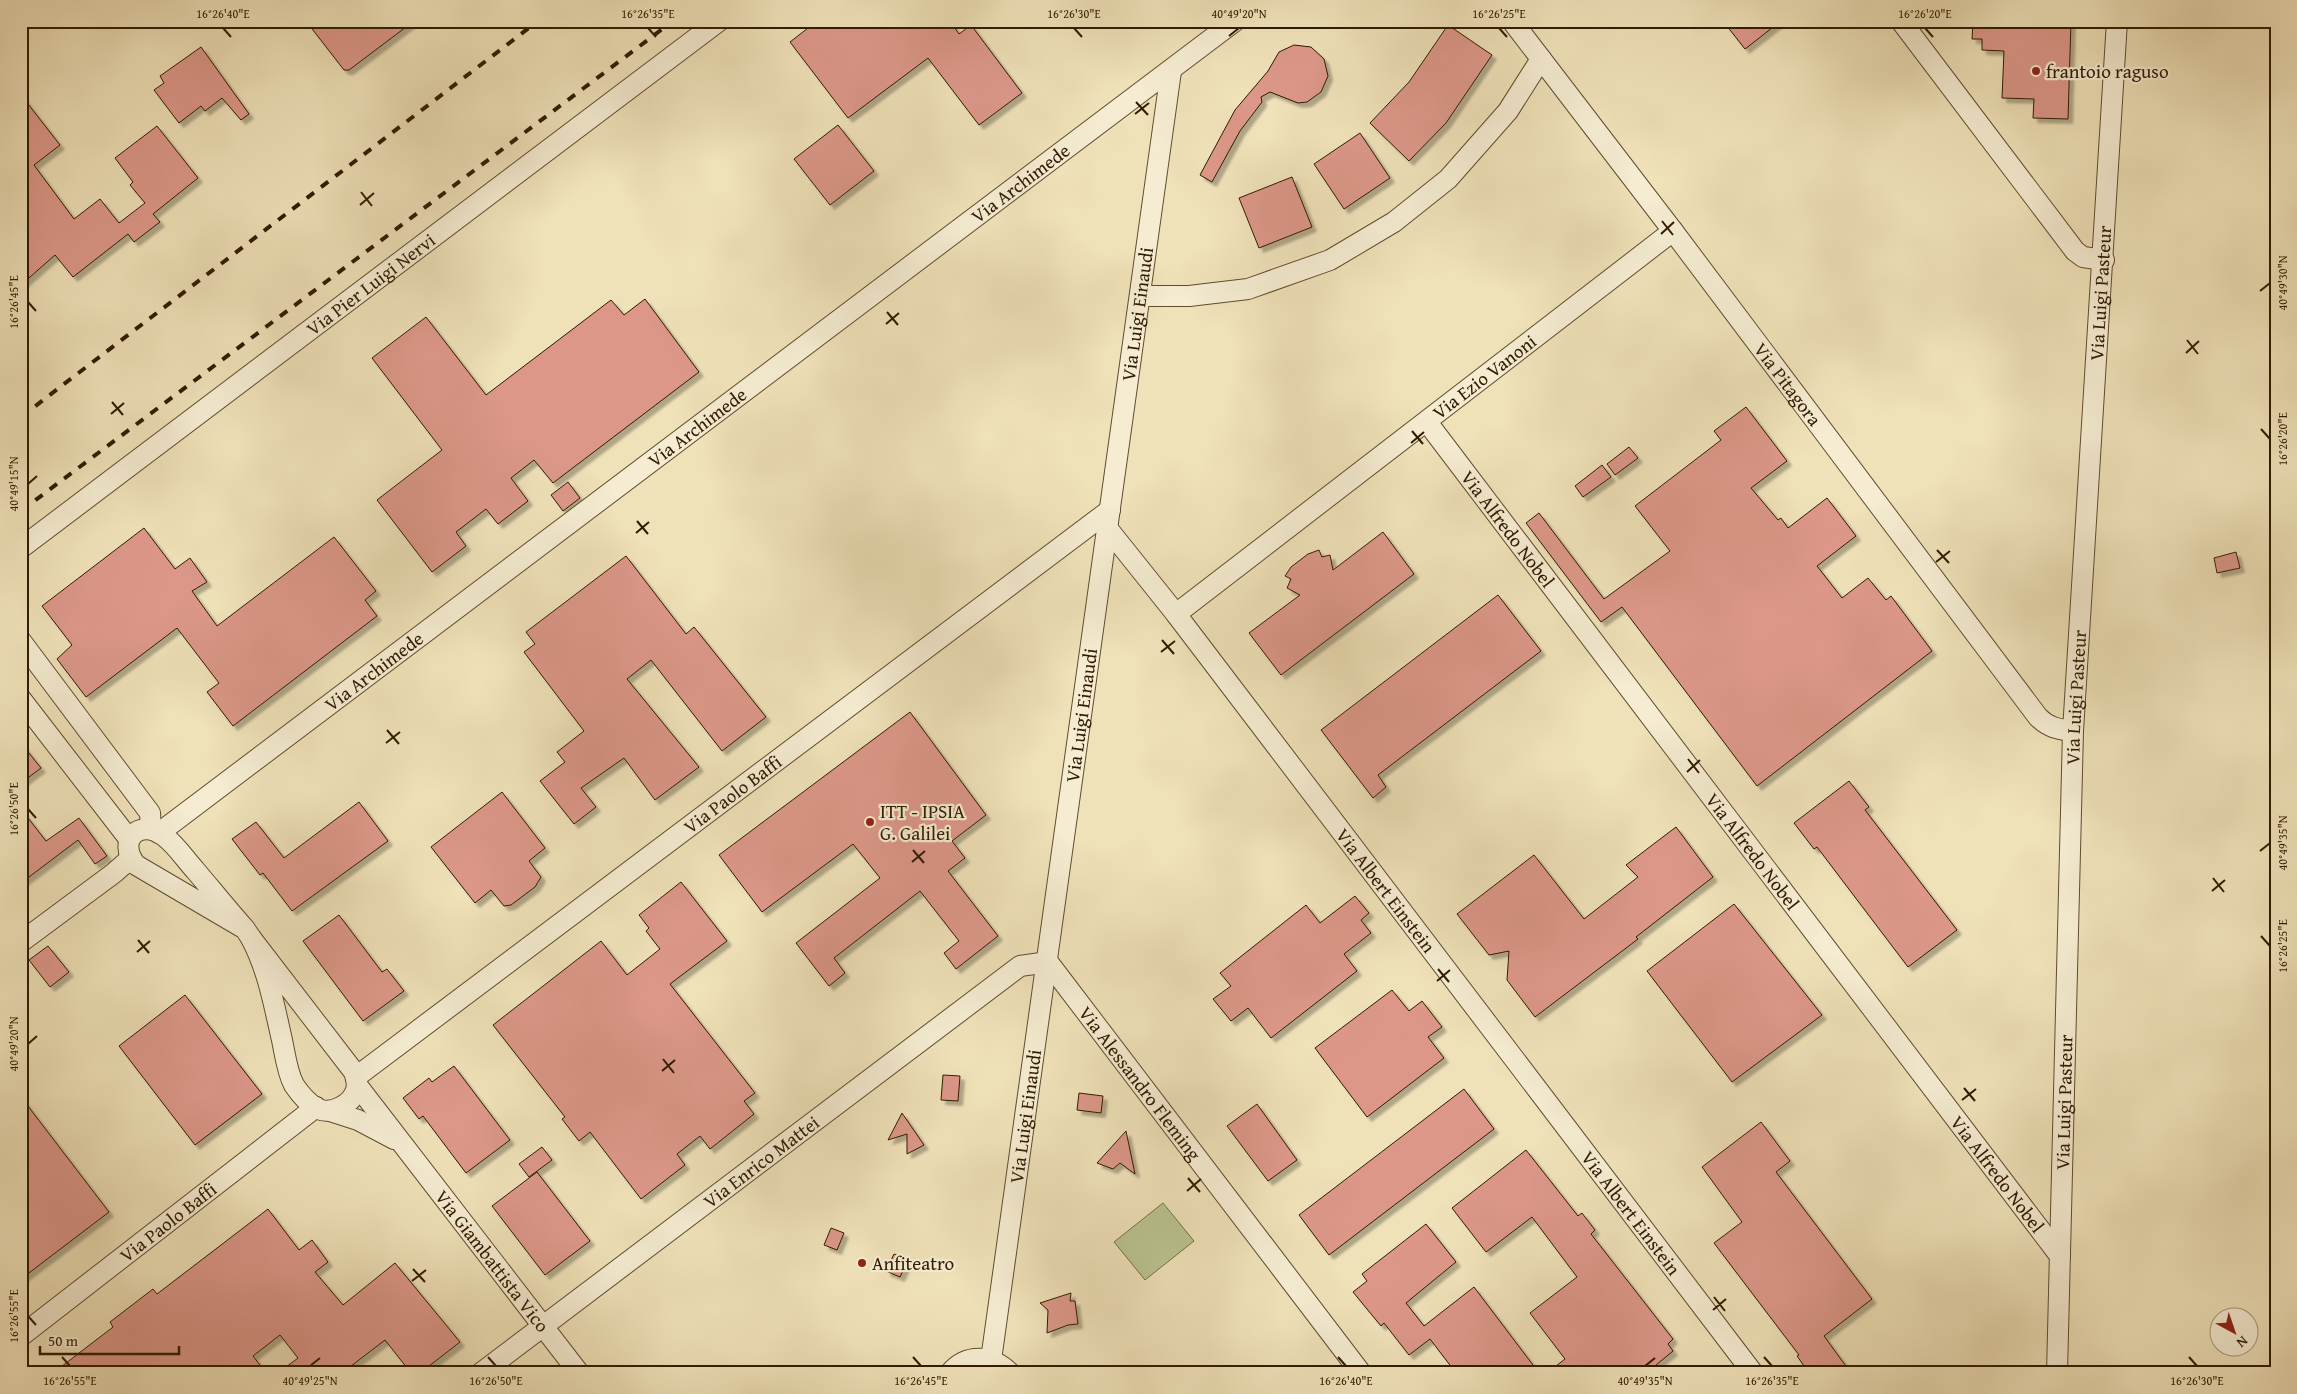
<svg xmlns="http://www.w3.org/2000/svg" width="2297" height="1394" font-family="'Gentium Book Plus',serif">
<style>
.green{fill:#b9c38f;stroke:#746f48}
.building{fill:#dc9789;stroke:#301b00;filter:url(#shadow)}
.lines{fill:none;stroke-linecap:round;stroke-linejoin:round}
.minor-casing{stroke:#604c2e;stroke-width:22}
.minor{stroke:#f5ecd1;stroke-width:20}
.rail{stroke:#301b00;stroke-width:4;stroke-dasharray:9 9;stroke-linecap:butt}
.ticks{fill:none;stroke:#301b00;stroke-width:2}
.poi-dot{fill:#8f2418;stroke:#f5ecd1;stroke-width:2}
.labels{text-anchor:middle;dominant-baseline:central;stroke-width:4.5;stroke-linejoin:round;paint-order:stroke}
.poi-label{font-size:19px;fill:#301b00;stroke:#f5ecd1;text-anchor:start}
.street-label{font-size:19px;fill:#301b00;stroke:#f5ecd1}
.neatline{fill:none;stroke:#301b00;stroke-width:2}
.ticks-label{font-size:12px;text-anchor:middle;fill:#301b00}
</style>
<defs>
<filter id="shadow"><feDropShadow dx="4.5" dy="4.5" stdDeviation="1" flood-color="#0004"/></filter>
</defs>
<rect width="100%" height="100%" fill="#efe1b8"/>
<filter id="stains"><feTurbulence type="fractalNoise" baseFrequency=".004" numOctaves="4"/><feColorMatrix values="0 0 0 0 .2 0 0 0 0 .09 0 0 0 0 .02 0 0 0 .5 -.17"/></filter>
<radialGradient id="worn" r=".72"><stop offset=".6" stop-color="#630" stop-opacity="0"/><stop offset="1" stop-color="#630" stop-opacity=".3"/></radialGradient>
<!-- green -->
<path class="green" d="M1163,1203L1194,1241L1145,1280L1114,1242Z"/>
<!-- building -->
<path class="building" d="M306,21H414L349,70H344Z
M817,21H950L959,34L971,25L1022,93L979,125L928,58L848,118L790,42Z
M1723,21H1781L1745,49Z
M1973,21H2071L2068,119L2033,118L2034,99L2002,98L2004,51L1982,50V39H1972Z
M1448,25L1492,55L1446,123L1409,161L1370,123L1409,82Z
M1294,45L1311,47L1324,59L1328,76L1321,92L1307,102L1298,103L1270,92L1261,97L1262,102L1240,131L1212,182L1200,175L1235,110L1268,71L1279,52Z
M201,47L249,114L241,120L222,98L205,111L201,106L179,123L154,90L164,83L160,76Z
M21,95L60,145L34,165L74,219L100,199L119,223L145,203L130,185L133,182L115,158L157,126L198,178L153,214L160,222L134,242L128,234L73,277L55,255L21,285Z
M838,125L874,171L830,205L794,159Z
M1360,133L1390,178L1344,209L1314,164Z
M1292,177L1312,227L1259,248L1239,198Z
M645,299L699,372L553,483L534,460L511,478L528,501L498,524L486,509L456,532L466,546L432,572L377,500L442,450L372,358L426,317L486,395L611,300L624,315Z
M1746,407L1787,461L1751,488L1778,520L1781,518L1788,528L1827,498L1856,536L1817,566L1842,598L1868,578L1886,600L1891,596L1932,651L1757,786L1622,607L1601,622L1526,523L1539,513L1604,599L1670,551L1635,506L1721,440L1714,431Z
M1629,447L1638,458L1615,475L1607,464Z
M1602,465L1611,477L1583,497L1575,486Z
M568,482L580,498L563,511L551,495Z
M144,528L175,569L190,558L207,582L192,591L217,626L334,537L376,591L365,600L377,616L233,726L207,692L219,683L177,628L86,697L57,659L72,645L42,606Z
M1383,532L1414,574L1281,675L1249,633L1300,595L1287,588L1291,579L1285,576L1291,567L1308,554L1319,550L1322,557L1330,555L1333,570Z
M2236,552L2240,568L2217,573L2214,558Z
M626,556L686,634L694,627L766,717L722,751L651,660L627,679L699,767L655,800L624,758L581,788L596,807L574,824L540,781L565,762L557,752L584,731L524,652L535,644L526,632Z
M1498,595L1541,651L1378,775L1386,787L1373,798L1321,730Z
M910,712L986,815L952,841L965,858L948,871L998,936L956,969L944,953L959,941L920,891L834,958L845,973L829,986L796,943L880,878L853,844L762,912L719,855Z
M21,743L41,768L21,783Z
M1849,781L1869,807L1865,810L1957,930L1908,967L1817,847L1814,849L1794,823Z
M502,792L545,848L529,861L541,877L535,887L511,905L504,906L491,890L475,903L431,847Z
M359,802L388,841L292,911L263,873L260,875L232,839L256,822L284,858Z
M21,809L46,841L79,818L107,856L95,864L78,840L21,883Z
M1676,827L1713,877L1636,937L1638,939L1535,1017L1507,980L1509,951L1489,955L1457,914L1534,855L1584,919L1638,877L1626,865Z
M681,882L727,941L670,984L755,1093L744,1101L754,1114L710,1149L700,1136L677,1154L685,1165L641,1199L590,1132L579,1141L562,1119L565,1117L493,1025L601,941L627,975L660,949L646,931L649,928L639,915Z
M1355,896L1369,913L1361,920L1371,933L1344,954L1357,971L1271,1038L1248,1008L1231,1021L1213,999L1231,986L1220,973L1306,905L1320,923Z
M1734,904L1822,1015L1732,1082L1647,971Z
M339,915L382,972L387,969L404,991L363,1021L303,941Z
M48,946L69,972L50,987L29,960Z
M1392,990L1409,1011L1422,1001L1442,1027L1428,1037L1444,1058L1367,1117L1315,1048Z
M185,995L262,1094L195,1145L119,1046Z
M454,1066L510,1140L466,1173L423,1116L419,1119L403,1098L429,1078L432,1082Z
M943,1075L960,1076L958,1101L941,1100Z
M1464,1089L1494,1129L1329,1255L1299,1215Z
M1079,1093L1103,1096L1101,1113L1077,1110Z
M21,1097L109,1212L21,1279Z
M1257,1104L1297,1160L1268,1181L1227,1126Z
M902,1113L924,1145L907,1154V1134L888,1140Z
M1761,1122L1790,1161L1776,1172L1872,1299L1824,1336L1851,1373H1809L1797,1356L1799,1355L1714,1243L1742,1222L1702,1167Z
M1126,1131L1135,1174L1120,1163L1113,1169L1097,1163Z
M542,1147L552,1160L529,1177L519,1164Z
M1526,1150L1578,1216L1582,1213L1595,1230L1591,1234L1673,1339L1668,1344L1673,1351L1656,1365L1662,1373H1547L1565,1359L1530,1313L1577,1277L1532,1217L1486,1252L1452,1208Z
M537,1172L590,1241L545,1275L492,1206Z
M268,1209L299,1250L312,1240L328,1262L315,1272L343,1305L395,1263L460,1342L420,1373H411L385,1340L342,1373H278L298,1358L280,1335L253,1356L266,1373H53L113,1327L110,1322L153,1289L157,1294Z
M1426,1224L1456,1262L1406,1303L1424,1326L1474,1287L1539,1373H1456L1430,1339L1409,1355L1384,1323L1381,1326L1353,1292L1367,1281L1362,1274Z
M831,1228L844,1233L837,1250L824,1245Z
M894,1254L908,1260L900,1277L886,1271Z
M1071,1293L1070,1301H1075L1078,1324L1068,1325L1047,1333L1048,1310L1040,1303Z"/>
<g class="lines">
<defs>
<g id="minor">
<path id="s1" d="M1512,21L1673,231L2038,717C2049,728 2058,729 2073,731"/>
<path d="M1901,21L2075,251L2083,257L2104,260"/>
<path d="M1140,296H1189L1248,289L1330,260L1394,222L1448,179L1508,111L1541,59"/>
<path id="s2" d="M1427,422L2060,1256"/>
<path id="s3" d="M1108,529L1176,614L1753,1373"/>
<path id="s4" d="M21,548L719,21"/>
<path id="s5" d="M1176,614L1673,231"/>
<path d="M21,641L150,813L151,829"/>
<path d="M21,699L129,839"/>
<path id="s6" d="M159,833L1235,21"/>
<path d="M245,929L136,865C116,841 139,817 164,836C176,845 185,859 195,870C212,890 228,910 245,929L251,938"/>
<path d="M251,938L354,1072C356,1078 358,1084 356,1090C352,1104 332,1115 318,1109C309,1104 300,1094 294,1085C287,1072 285,1054 282,1040C274,1005 268,970 251,938Z"/>
<path d="M21,942L114,873L131,858"/>
<path id="s7" d="M356,1077L1110,510"/>
<path id="s8" d="M357,1085L579,1373"/>
<path d="M330,1111L358,1120L394,1139"/>
<path id="s9" d="M21,1336L316,1107"/>
<path id="s10" d="M991,1360L1171,71"/>
<path id="s11" d="M481,1373L1020,966L1048,962L1361,1373"/>
<path d="M950,1373C967,1353 992,1355 1010,1373"/>
<path id="s12" d="M2057,1373L2073,731L2117,21"/>
</g>
</defs>
<!-- minor casing -->
<use href="#minor" class="minor-casing"/>
<!-- minor -->
<use href="#minor" class="minor"/>
<!-- rail -->
<path class="rail" d="M21,417L538,21
M21,511L673,21"/>
</g>
<!-- ticks -->
<path class="ticks" d="M223,28L231,37M648,28L656,37M1074,28L1082,37M1499,28L1507,37M1925,28L1933,37M1229,36L1239,28M1136,102L1148,115M1135,114L1149,103M361,192L372,206M360,205L374,193M1662,221L1673,235M1661,234L1674,222M2260,291L2270,283M28,302L36,311M887,312L898,325M886,324L899,313M2187,340L2198,354M2186,353L2199,341M112,402L123,415M111,414L124,403M2261,429L2270,439M1412,431L1423,444M1411,443L1424,432M28,484L37,476M637,521L648,534M636,533L649,522M1937,550L1949,563M1936,562L1950,551M1162,640L1174,654M1161,652L1175,641M387,730L399,744M386,743L400,732M1688,759L1699,773M1687,772L1700,760M28,809L36,818M913,850L924,863M2260,851L2270,843M912,862L925,851M2213,878L2224,892M2212,891L2225,880M2261,936L2270,946M138,940L149,953M137,952L150,941M1438,969L1449,982M1437,981L1450,970M28,1044L37,1036M663,1059L674,1073M662,1071L675,1060M1964,1088L1975,1101M1962,1100L1976,1089M1188,1178L1200,1192M1187,1191L1201,1179M413,1269L425,1282M412,1281L426,1270M1714,1297L1725,1311M1713,1310L1726,1299M28,1316L36,1325M62,1357L70,1366M488,1357L496,1366M913,1357L921,1366M1338,1357L1346,1366M1764,1357L1772,1366M2189,1357L2197,1366M310,1366L320,1358M1645,1366L1655,1358"/>
<!-- markers -->
<g class="poi-dot">
<circle cx="2036" cy="71" r="5"/>
<circle cx="870" cy="822" r="5"/>
<circle cx="862" cy="1263" r="5"/>
</g>
<g class="labels">
<!-- poi labels -->
<g class="poi-label">
<text x="2046" y="71">frantoio raguso</text>
<text x="880" y="811">ITT - IPSIA<tspan x="880" dy="22">G. Galilei</tspan></text>
<text x="872" y="1263">Anfiteatro</text>
</g>
<!-- street labels -->
<g class="street-label">
<text stroke="none"><textPath href="#s6" startOffset="1079">Via Archimede</textPath></text>
<text stroke="none"><textPath href="#s4" startOffset="438">Via Pier Luigi Nervi</textPath></text>
<text stroke="none"><textPath href="#s12" startOffset="1081">Via Luigi Pasteur</textPath></text>
<text stroke="none"><textPath href="#s10" startOffset="1056">Via Luigi Einaudi</textPath></text>
<text stroke="none"><textPath href="#s5" startOffset="389">Via Ezio Vanoni</textPath></text>
<text stroke="none"><textPath href="#s1" startOffset="456">Via Pitagora</textPath></text>
<text stroke="none"><textPath href="#s6" startOffset="674">Via Archimede</textPath></text>
<text stroke="none"><textPath href="#s2" startOffset="134">Via Alfredo Nobel</textPath></text>
<text stroke="none"><textPath href="#s6" startOffset="269">Via Archimede</textPath></text>
<text stroke="none"><textPath href="#s12" startOffset="676">Via Luigi Pasteur</textPath></text>
<text stroke="none"><textPath href="#s10" startOffset="651">Via Luigi Einaudi</textPath></text>
<text stroke="none"><textPath href="#s7" startOffset="471">Via Paolo Baffi</textPath></text>
<text stroke="none"><textPath href="#s2" startOffset="539">Via Alfredo Nobel</textPath></text>
<text stroke="none"><textPath href="#s3" startOffset="456">Via Albert Einstein</textPath></text>
<text stroke="none"><textPath href="#s11" startOffset="856">Via Alessandro Fleming</textPath></text>
<text stroke="none"><textPath href="#s12" startOffset="271">Via Luigi Pasteur</textPath></text>
<text stroke="none"><textPath href="#s10" startOffset="246">Via Luigi Einaudi</textPath></text>
<text stroke="none"><textPath href="#s11" startOffset="351">Via Enrico Mattei</textPath></text>
<text stroke="none"><textPath href="#s2" startOffset="944">Via Alfredo Nobel</textPath></text>
<text stroke="none"><textPath href="#s3" startOffset="861">Via Albert Einstein</textPath></text>
<text stroke="none"><textPath href="#s9" startOffset="186">Via Paolo Baffi</textPath></text>
<text stroke="none"><textPath href="#s8" startOffset="222">Via Giambattista Vico</textPath></text>
</g>
</g>
<!-- margin -->
<rect width="2297" height="1394" fill="none" stroke="#efe1b8" stroke-width="55"/>
<!-- north arrow -->
<g transform="translate(2234 1332) rotate(140)"><circle r="24" fill="#f5ecd1" stroke="#a6987d"/>
<path d="M0-4L9 19L0 12L-9 19Z" fill="#8f2418"/>
<text y="-8" font-size="14" font-weight="bold" text-anchor="middle" fill="#301b00">N</text>
</g>
<!-- scale -->
<path d="M40 1346v8h139v-8" fill="none" stroke="#301b00" stroke-width="2.5"/>
<text x="48" y="1346" font-size="15" fill="#301b00" stroke="#f5ecd1" stroke-width="4" paint-order="stroke">50 m</text>
<rect x="28" y="28" width="2242" height="1338" class="neatline"/>
<g class="ticks-label">
<text x="223" y="18">16°26'40"E</text>
<text x="648" y="18">16°26'35"E</text>
<text x="1074" y="18">16°26'30"E</text>
<text x="1239" y="18">40°49'20"N</text>
<text x="1499" y="18">16°26'25"E</text>
<text x="1925" y="18">16°26'20"E</text>
<text transform="translate(2283 283) rotate(-90)" y="4">40°49'30"N</text>
<text transform="translate(14 302) rotate(-90)" y="4">16°26'45"E</text>
<text transform="translate(2283 439) rotate(-90)" y="4">16°26'20"E</text>
<text transform="translate(14 484) rotate(-90)" y="4">40°49'15"N</text>
<text transform="translate(14 809) rotate(-90)" y="4">16°26'50"E</text>
<text transform="translate(2283 843) rotate(-90)" y="4">40°49'35"N</text>
<text transform="translate(2283 946) rotate(-90)" y="4">16°26'25"E</text>
<text transform="translate(14 1044) rotate(-90)" y="4">40°49'20"N</text>
<text transform="translate(14 1316) rotate(-90)" y="4">16°26'55"E</text>
<text x="70" y="1385">16°26'55"E</text>
<text x="310" y="1385">40°49'25"N</text>
<text x="496" y="1385">16°26'50"E</text>
<text x="921" y="1385">16°26'45"E</text>
<text x="1346" y="1385">16°26'40"E</text>
<text x="1645" y="1385">40°49'35"N</text>
<text x="1772" y="1385">16°26'35"E</text>
<text x="2197" y="1385">16°26'30"E</text>
</g>
<rect width="100%" height="100%" filter="url(#stains)"/>
<rect width="100%" height="100%" fill="url(#worn)"/>
</svg>
